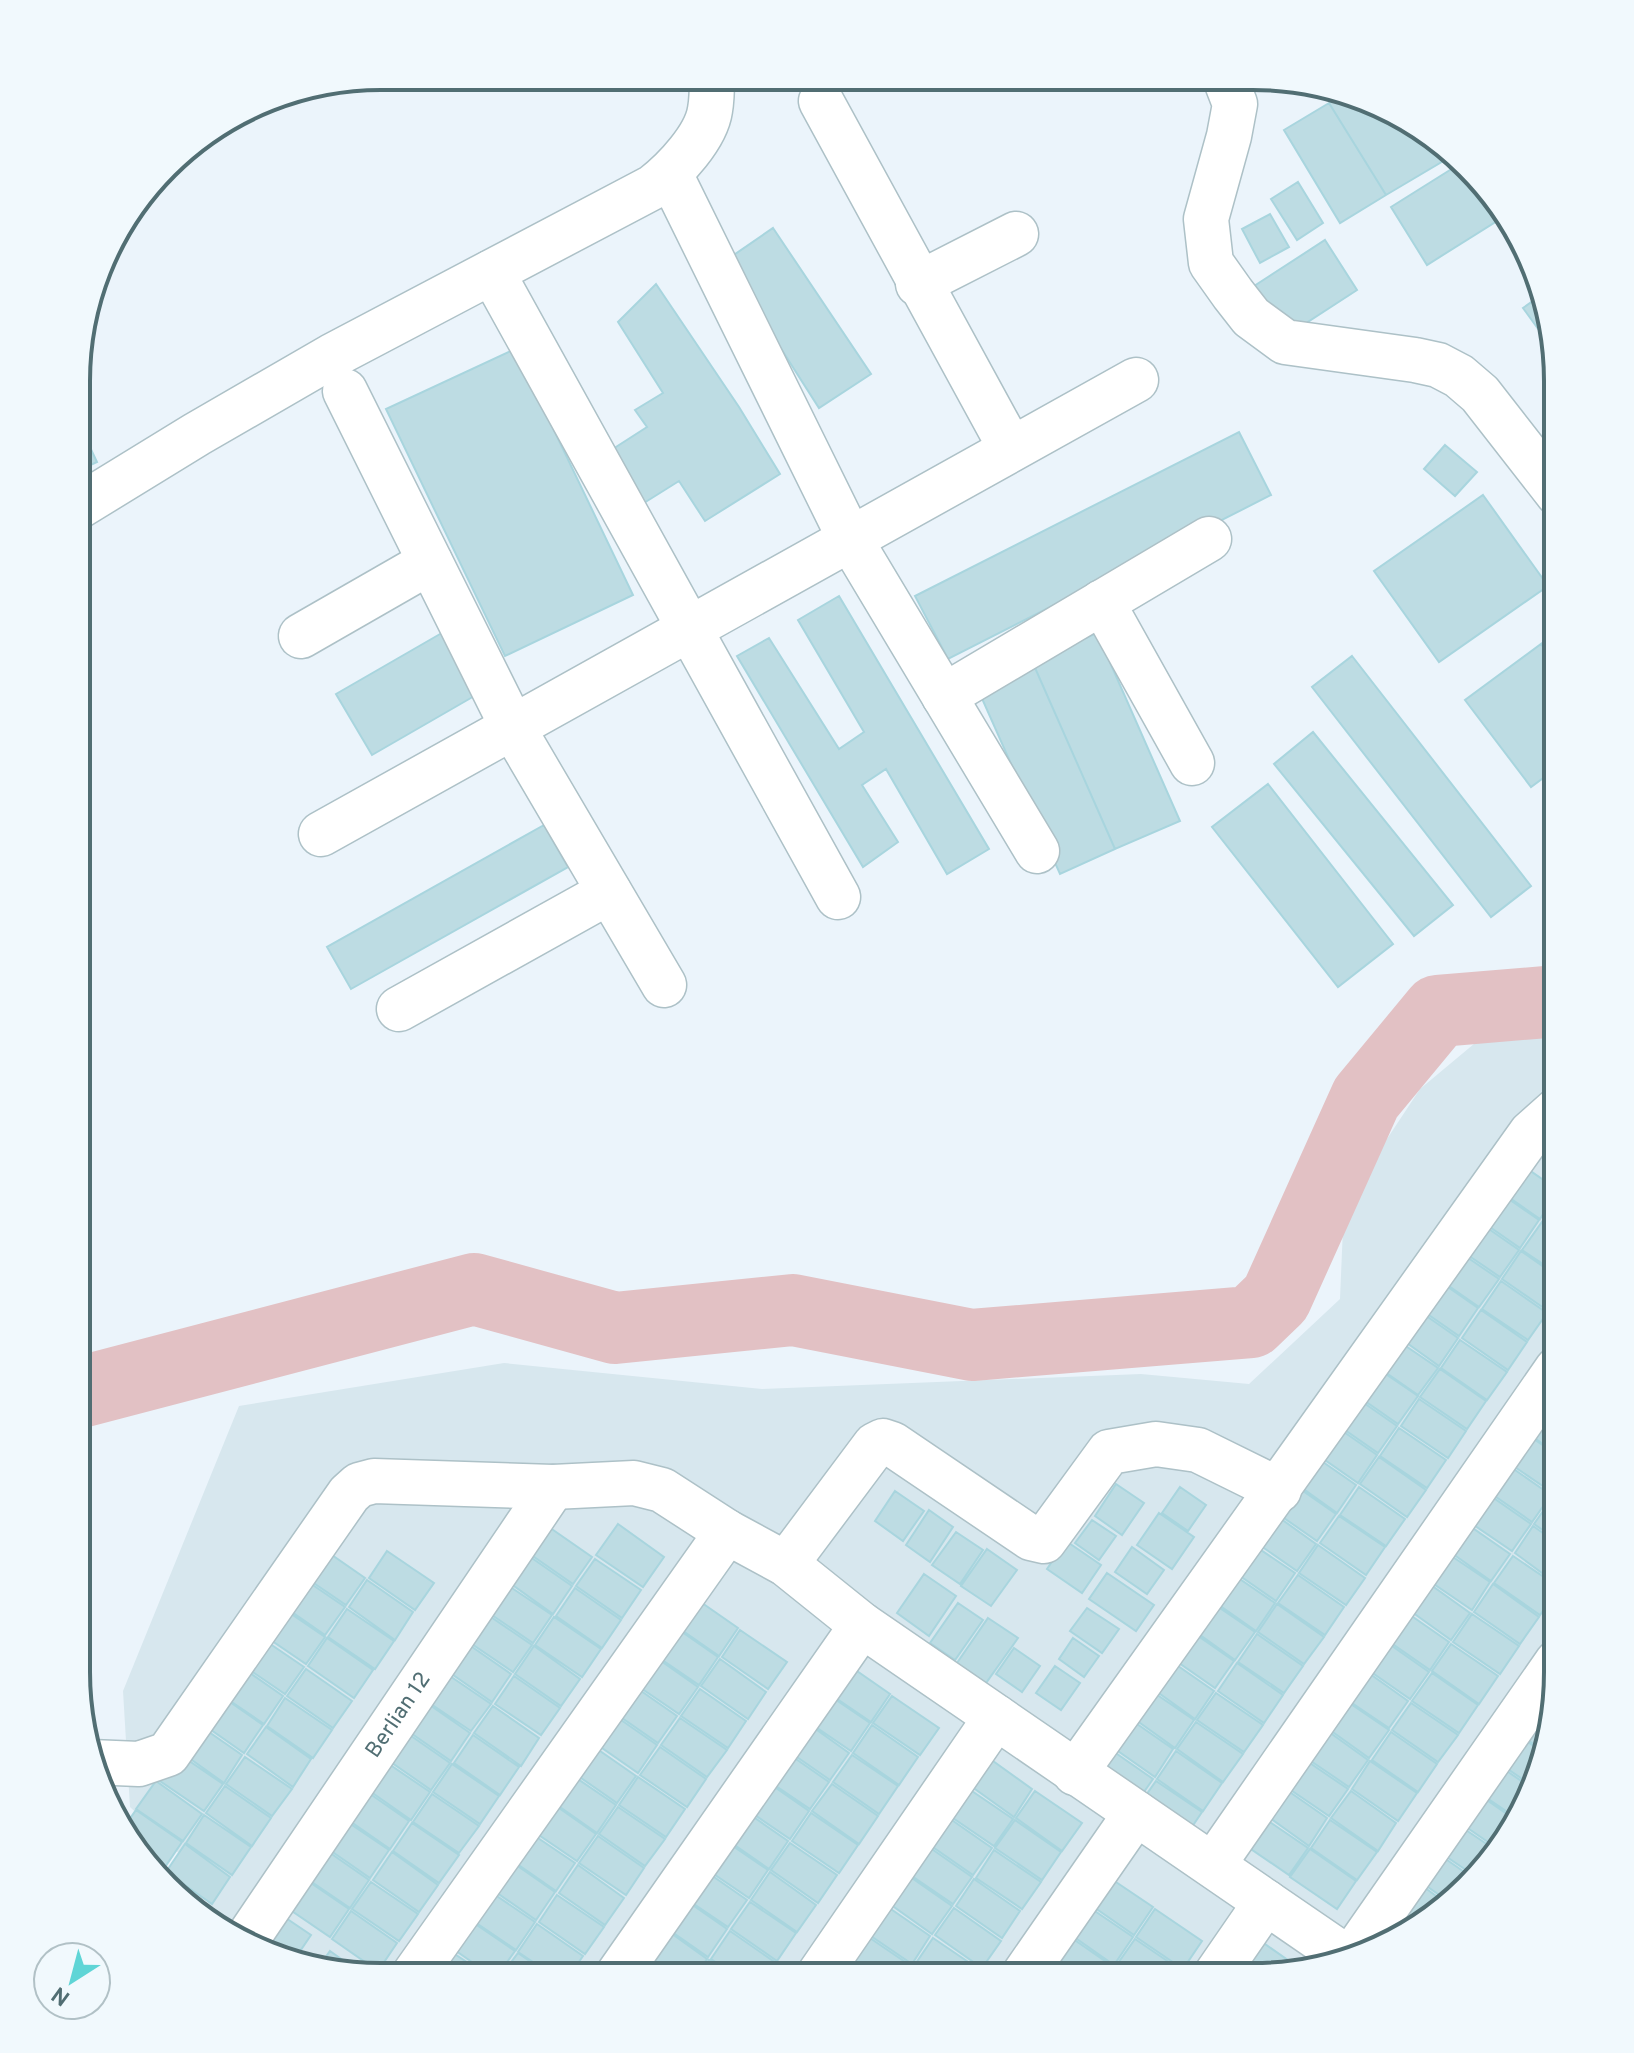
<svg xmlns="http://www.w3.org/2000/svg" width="1634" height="2053" font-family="Overpass,sans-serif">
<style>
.residential{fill:#d7e7ee}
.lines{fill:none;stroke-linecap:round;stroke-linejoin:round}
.river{stroke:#e2c1c4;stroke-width:72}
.building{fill:#bddce3;stroke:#a8d5de;stroke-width:2}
.minor-casing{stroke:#adc1c7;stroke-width:47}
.minor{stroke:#fff;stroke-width:44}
.labels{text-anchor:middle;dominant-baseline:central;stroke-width:8;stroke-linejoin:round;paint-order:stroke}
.street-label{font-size:22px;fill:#516e73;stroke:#f1f9fd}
.rim{fill:none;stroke:#516e73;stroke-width:4}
</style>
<rect width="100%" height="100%" fill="#ebf4fb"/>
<!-- residential -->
<path class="residential" d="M1558,1006L1557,1693L1542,1771L1507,1841L1405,1936L1273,1976H360L282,1961L220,1930L190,1864L130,1807L123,1691L239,1406L504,1363L762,1389L1141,1374L1249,1384L1340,1299L1344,1204L1420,1089L1511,1013Z"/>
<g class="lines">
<!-- river -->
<path class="river" d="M77,1393L474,1289L615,1328L793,1310L972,1345L1251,1322L1276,1298L1366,1098L1438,1011L1558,1001"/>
</g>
<!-- building -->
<path class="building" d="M1340,96L1423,128L1450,157L1386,195L1329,103Z
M1329,103L1386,195L1340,223L1284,130Z
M1458,165L1505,216L1427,265L1391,207Z
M1298,182L1323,223L1297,240L1271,199Z
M1270,214L1289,247L1260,263L1242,229Z
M773,228L871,374L819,408L725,261Z
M1325,240L1357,290L1283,338L1251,288Z
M656,284L739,407L780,474L705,521L679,481L636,508L602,456L647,427L635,410L663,393L618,322Z
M1544,293L1548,302L1554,351L1523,308Z
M515,349L633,595L505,656L386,409Z
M79,424L97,462L78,471Z
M1239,432L1271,495L948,659L915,596Z
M1445,445L1477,472L1455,496L1424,469Z
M1483,495L1548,586L1439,662L1374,571Z
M839,596L989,849L947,874L886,769L862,785L898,842L863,867L737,656L769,638L839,749L864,732L798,620Z
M447,630L483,691L372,755L336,694Z
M1558,632V668L1541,644Z
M1097,633L1180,821L1115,849L1032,661Z
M1541,644L1558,668V767L1531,787L1465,700Z
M1352,656L1531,886L1491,917L1312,687Z
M1032,661L1115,849L1060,874L976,685Z
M1313,732L1453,905L1414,936L1274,764Z
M1268,784L1393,944L1338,987L1212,827Z
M544,825L568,867L351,989L327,947Z
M1513,1159L1558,1190L1540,1219L1494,1187Z
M1493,1188L1539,1220L1520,1248L1474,1216Z
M1558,1199V1231L1543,1221Z
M1473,1218L1519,1250L1500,1277L1453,1245Z
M1542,1222L1558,1233V1274L1522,1250Z
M1452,1247L1499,1279L1479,1307L1433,1275Z
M1521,1251L1558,1277V1298L1548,1311L1502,1279Z
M1432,1276L1478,1308L1459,1336L1413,1304Z
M1501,1281L1547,1313L1528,1340L1482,1309Z
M1412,1306L1458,1338L1439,1366L1393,1333Z
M1481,1310L1527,1342L1508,1370L1462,1338Z
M1391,1336L1438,1368L1418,1395L1372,1363Z
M1460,1340L1507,1372L1487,1400L1441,1368Z
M1371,1364L1418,1396L1398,1424L1352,1392Z
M1440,1369L1486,1401L1467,1429L1420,1397Z
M1351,1394L1397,1426L1378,1453L1332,1421Z
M1419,1399L1466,1431L1448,1458L1401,1426Z
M1545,1404L1557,1413V1454L1526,1432Z
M1331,1423L1377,1455L1358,1483L1312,1451Z
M1399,1428L1446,1460L1427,1488L1380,1456Z
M1525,1433L1557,1455V1486L1553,1493L1506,1461Z
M1310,1453L1356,1485L1337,1513L1291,1480Z
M1379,1457L1426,1490L1407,1517L1360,1484Z
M1505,1463L1551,1495L1532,1522L1486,1490Z
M1290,1482L1336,1514L1317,1541L1271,1509Z
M1116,1484L1144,1503L1122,1535L1095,1516Z
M1180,1487L1206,1505L1188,1531L1162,1513Z
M1359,1487L1405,1519L1386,1546L1340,1515Z
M895,1491L924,1511L903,1541L875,1521Z
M1485,1492L1531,1524L1512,1551L1465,1519Z
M1553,1497L1557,1500V1540L1534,1524Z
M929,1510L953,1527L930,1562L906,1545Z
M1270,1511L1316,1544L1297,1571L1251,1539Z
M1159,1513L1194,1537L1172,1569L1137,1545Z
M1339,1516L1385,1547L1366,1575L1320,1543Z
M1092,1520L1116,1536L1099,1560L1075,1543Z
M1464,1522L1510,1554L1491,1581L1446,1549Z
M618,1524L664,1557L643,1587L596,1555Z
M546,1525L592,1557L573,1584L527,1552Z
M1533,1526L1557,1543V1584L1515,1553Z
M956,1532L983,1550L960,1584L932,1565Z
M1066,1541L1101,1565L1082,1593L1047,1569Z
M1249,1542L1295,1573L1276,1601L1230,1569Z
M1318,1545L1365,1578L1346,1605L1299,1573Z
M319,1546L365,1578L346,1605L299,1573Z
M1132,1547L1164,1570L1147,1594L1115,1572Z
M987,1549L1017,1570L991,1606L961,1586Z
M387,1551L434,1583L415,1610L369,1578Z
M1444,1551L1490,1582L1472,1610L1425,1578Z
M526,1554L572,1586L553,1614L507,1581Z
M1513,1556L1557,1586V1591L1540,1615L1494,1583Z
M595,1559L641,1590L622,1618L576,1586Z
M1228,1571L1275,1603L1256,1631L1209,1598Z
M1107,1573L1154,1605L1136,1631L1089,1599Z
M924,1574L956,1596L929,1636L897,1613Z
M298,1575L345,1607L325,1635L279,1603Z
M1298,1575L1344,1607L1325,1635L1278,1603Z
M367,1580L413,1612L395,1640L349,1607Z
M1424,1580L1470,1613L1451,1640L1405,1607Z
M506,1584L552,1615L533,1643L486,1611Z
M1493,1584L1539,1617L1520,1644L1474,1612Z
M575,1588L621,1620L602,1648L556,1616Z
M692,1596L738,1628L719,1656L673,1624Z
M1208,1600L1255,1632L1235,1660L1189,1627Z
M958,1603L983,1620L955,1660L930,1643Z
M1277,1604L1324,1637L1304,1664L1258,1632Z
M278,1605L325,1637L306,1664L259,1632Z
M1087,1608L1119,1629L1102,1653L1070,1631Z
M347,1609L394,1641L375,1669L328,1637Z
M1403,1610L1449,1642L1430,1670L1384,1638Z
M485,1613L532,1645L513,1672L466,1640Z
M1472,1614L1519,1646L1500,1674L1453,1642Z
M554,1617L601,1649L582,1677L535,1645Z
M988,1618L1018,1638L986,1683L957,1663Z
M672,1625L718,1657L699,1685L652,1653Z
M1188,1629L1234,1661L1215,1688L1169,1656Z
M740,1630L787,1662L768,1689L722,1657Z
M1257,1634L1303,1666L1284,1693L1238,1662Z
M257,1635L304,1667L285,1694L238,1662Z
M327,1638L373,1670L354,1698L308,1666Z
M1073,1638L1099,1656L1084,1677L1059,1659Z
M1382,1639L1429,1672L1410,1699L1364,1667Z
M465,1642L511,1674L492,1702L446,1670Z
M1451,1644L1498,1676L1479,1704L1432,1671Z
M534,1646L580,1679L561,1706L515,1674Z
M1014,1648L1040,1666L1022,1692L996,1674Z
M651,1654L698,1687L679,1714L632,1682Z
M720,1659L766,1692L748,1719L701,1686Z
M1168,1659L1214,1691L1195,1719L1149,1686Z
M844,1662L890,1694L871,1722L824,1690Z
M1237,1663L1283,1695L1264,1723L1218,1691Z
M237,1664L283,1696L264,1724L217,1692Z
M1055,1666L1080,1683L1061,1710L1036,1693Z
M306,1669L352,1701L333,1728L287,1696Z
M1363,1669L1408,1701L1389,1728L1343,1697Z
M444,1672L491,1704L471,1731L425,1700Z
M1432,1673L1478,1705L1459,1733L1412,1701Z
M514,1676L560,1708L541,1735L495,1704Z
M631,1684L677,1716L658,1743L612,1711Z
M1147,1688L1194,1720L1175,1748L1129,1715Z
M700,1689L746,1721L728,1748L681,1716Z
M823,1691L870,1723L851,1751L804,1719Z
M217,1693L263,1725L244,1753L197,1720Z
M1216,1693L1263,1725L1244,1752L1197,1720Z
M892,1696L939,1728L920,1755L873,1723Z
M285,1698L332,1730L313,1758L267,1726Z
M1342,1698L1389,1730L1369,1758L1323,1725Z
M424,1701L470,1733L451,1761L405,1729Z
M1411,1703L1458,1735L1438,1762L1392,1730Z
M493,1706L539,1738L521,1766L474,1733Z
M1538,1706L1553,1716L1545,1752L1519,1734Z
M611,1713L657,1745L638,1773L592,1741Z
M1127,1717L1173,1749L1155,1777L1108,1744Z
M680,1718L727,1750L707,1777L661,1745Z
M803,1720L849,1753L830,1780L784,1748Z
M1196,1722L1243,1754L1223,1782L1177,1749Z
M196,1723L242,1755L224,1783L178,1750Z
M872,1725L918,1757L899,1785L853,1753Z
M266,1727L311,1759L293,1787L247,1754Z
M1322,1727L1368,1760L1349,1787L1302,1755Z
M404,1731L450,1763L431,1790L385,1758Z
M1391,1732L1437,1764L1418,1792L1372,1760Z
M473,1735L519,1767L500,1795L454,1763Z
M1518,1735L1545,1754L1542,1771L1534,1787L1499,1763Z
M590,1744L636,1776L617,1803L571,1771Z
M660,1747L706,1779L687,1807L640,1775Z
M1107,1747L1153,1779L1134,1806L1088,1774Z
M783,1750L829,1782L810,1809L764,1778Z
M1176,1751L1222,1783L1203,1811L1157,1779Z
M176,1752L223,1784L204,1811L157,1779Z
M852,1755L898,1786L879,1814L833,1782Z
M986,1756L1032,1789L1014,1817L968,1784Z
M245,1757L292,1789L272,1816L226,1784Z
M1301,1757L1348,1789L1329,1816L1282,1784Z
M383,1760L430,1792L411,1820L364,1787Z
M1370,1761L1417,1793L1398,1821L1352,1789Z
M452,1764L499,1796L480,1824L433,1792Z
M1498,1765L1533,1789L1518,1819L1478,1792Z
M569,1773L616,1805L597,1833L550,1800Z
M638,1777L685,1809L666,1837L619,1805Z
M763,1779L809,1811L790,1839L743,1807Z
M156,1781L202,1814L183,1841L136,1809Z
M1156,1781L1202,1812L1183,1840L1137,1808Z
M832,1784L878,1816L859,1844L812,1811Z
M225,1786L271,1818L252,1846L206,1813Z
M1281,1786L1327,1818L1309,1846L1263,1813Z
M966,1787L1013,1819L994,1846L947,1814Z
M363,1789L409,1821L390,1849L344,1817Z
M1035,1791L1082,1823L1062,1851L1016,1818Z
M1351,1791L1396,1823L1378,1851L1331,1818Z
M432,1794L479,1826L459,1853L413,1822Z
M1478,1794L1517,1821L1507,1841L1498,1849L1459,1822Z
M549,1801L596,1834L577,1861L530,1829Z
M618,1807L665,1839L645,1866L599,1834Z
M742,1809L788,1841L769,1869L723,1837Z
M136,1810L182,1842L163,1870L153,1863L122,1830Z
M811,1813L858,1845L839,1873L792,1841Z
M204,1815L251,1847L232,1875L186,1843Z
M946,1816L992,1848L973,1875L927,1843Z
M1261,1816L1308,1848L1289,1875L1242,1843Z
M343,1819L389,1850L370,1878L324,1846Z
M1015,1820L1061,1852L1042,1880L995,1848Z
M1330,1820L1377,1852L1357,1880L1311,1848Z
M412,1823L459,1855L439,1883L393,1851Z
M1457,1824L1497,1851L1472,1874L1438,1851Z
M529,1832L575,1863L556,1891L510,1859Z
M598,1836L644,1868L626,1895L579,1863Z
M721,1838L768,1870L749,1898L702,1866Z
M790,1843L837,1875L818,1903L771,1870Z
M185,1844L230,1877L212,1904L166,1872Z
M926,1845L972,1877L953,1904L906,1872Z
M323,1848L369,1880L350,1908L303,1876Z
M1310,1849L1356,1881L1337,1909L1290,1877Z
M994,1850L1041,1882L1022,1909L976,1878Z
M392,1852L438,1885L419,1912L373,1880Z
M1437,1853L1470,1876L1445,1899L1418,1880Z
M509,1860L555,1892L536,1920L490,1888Z
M578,1865L624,1898L605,1925L559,1893Z
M701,1868L747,1900L728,1927L682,1896Z
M770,1872L816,1905L797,1932L751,1900Z
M906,1874L952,1906L932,1934L887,1902Z
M1107,1876L1153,1907L1134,1935L1088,1903Z
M302,1877L349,1909L330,1937L283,1905Z
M974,1879L1020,1911L1002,1938L956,1906Z
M371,1882L418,1914L399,1941L352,1909Z
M1417,1882L1443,1901L1418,1924L1397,1910Z
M488,1890L535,1922L516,1950L469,1918Z
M557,1895L604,1927L585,1954L539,1922Z
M681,1897L727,1929L708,1957L662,1925Z
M750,1902L796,1933L777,1961L731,1929Z
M885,1905L930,1936L912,1964L865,1932Z
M1086,1905L1133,1937L1114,1965L1067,1932Z
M954,1908L1001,1941L982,1968L935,1935Z
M1155,1909L1202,1941L1183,1969L1136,1937Z
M351,1911L397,1943L378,1971L332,1939Z
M1396,1911L1417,1926L1405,1936L1383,1943Z
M277,1912L311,1935L292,1963L257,1940Z
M468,1919L515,1951L497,1976H492L449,1946Z
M537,1924L583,1956L569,1976H554L518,1952Z
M661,1926L707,1959L695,1976H674L641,1954Z
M730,1931L776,1963L767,1976H736L711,1959Z
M864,1934L911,1966L903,1976H867L845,1961Z
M1066,1934L1112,1966L1105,1976H1068L1047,1962Z
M933,1938L980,1970L976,1976H929L914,1966Z
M1135,1939L1182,1971L1178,1976H1131L1116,1966Z
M1258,1939L1299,1968L1273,1976H1252L1238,1967Z
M447,1949L488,1976H429Z
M330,1951L365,1976L318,1968Z
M518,1953L551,1976H501Z
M640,1956L670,1976H626Z
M709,1960L733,1976H698Z
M844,1963L863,1976H834Z
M913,1967L926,1976H907Z
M1115,1968L1127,1976H1110Z"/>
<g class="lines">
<defs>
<g id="minor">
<path d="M1225,78L1235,104L1229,136L1206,219L1211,263L1233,294L1251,317L1285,342L1415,360L1438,365L1459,376L1480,394L1558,494"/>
<path d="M821,101L1011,449"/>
<path d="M670,174L850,539L1037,851"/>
<path d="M492,272L838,897"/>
<path d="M918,284L1016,234"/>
<path d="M345,391L513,728L664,985"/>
<path d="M78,507L197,434L332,356L653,187C675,170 706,137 710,110C712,99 712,87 712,77"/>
<path d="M1102,602L1192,763"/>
<path d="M301,636L430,562"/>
<path d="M944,696L1209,539"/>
<path d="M321,834L1136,380"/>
<path d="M399,1009L609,892"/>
<path d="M786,1564L875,1445L883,1441L892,1444L1031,1538L1044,1541L1109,1452L1156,1444L1198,1450L1279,1490"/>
<path d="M91,1762L139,1764L168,1754L349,1494L359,1485L374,1481L553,1487L634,1483L662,1490L727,1532L786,1564L862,1625L1343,1955"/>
<path d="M1075,1773L1531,1133L1558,1109"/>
<path d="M1213,1865L1557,1369"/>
<path id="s1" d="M245,1942L553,1487"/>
<path d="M1355,1952L1557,1662"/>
<path d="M413,1976L727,1532"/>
<path d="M617,1976L862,1625"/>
<path d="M818,1976L996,1717"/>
<path d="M1023,1976L1136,1813"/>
<path d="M1215,1976L1266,1902"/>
</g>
</defs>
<!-- minor casing -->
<use href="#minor" class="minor-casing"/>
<!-- minor -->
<use href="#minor" class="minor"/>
</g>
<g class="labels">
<!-- street labels -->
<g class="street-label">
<text stroke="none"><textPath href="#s1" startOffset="274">Berlian 12</textPath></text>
</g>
</g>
<!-- crop -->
<path d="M0 0H1634V2053H0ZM381 90H1253A291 291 0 0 1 1544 381V1672A291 291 0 0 1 1253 1963H381A291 291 0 0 1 90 1672V381A291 291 0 0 1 381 90Z" fill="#f1f9fd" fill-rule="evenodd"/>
<path class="rim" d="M381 90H1253A291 291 0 0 1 1544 381V1672A291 291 0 0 1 1253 1963H381A291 291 0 0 1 90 1672V381A291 291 0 0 1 381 90Z"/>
<!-- north arrow -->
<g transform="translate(72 1981) rotate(216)"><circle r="38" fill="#f1f9fd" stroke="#b1c1c6" stroke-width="2"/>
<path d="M0-6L14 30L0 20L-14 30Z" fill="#5fd5d6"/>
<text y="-12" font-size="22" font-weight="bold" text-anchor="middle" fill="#516e73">N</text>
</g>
</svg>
